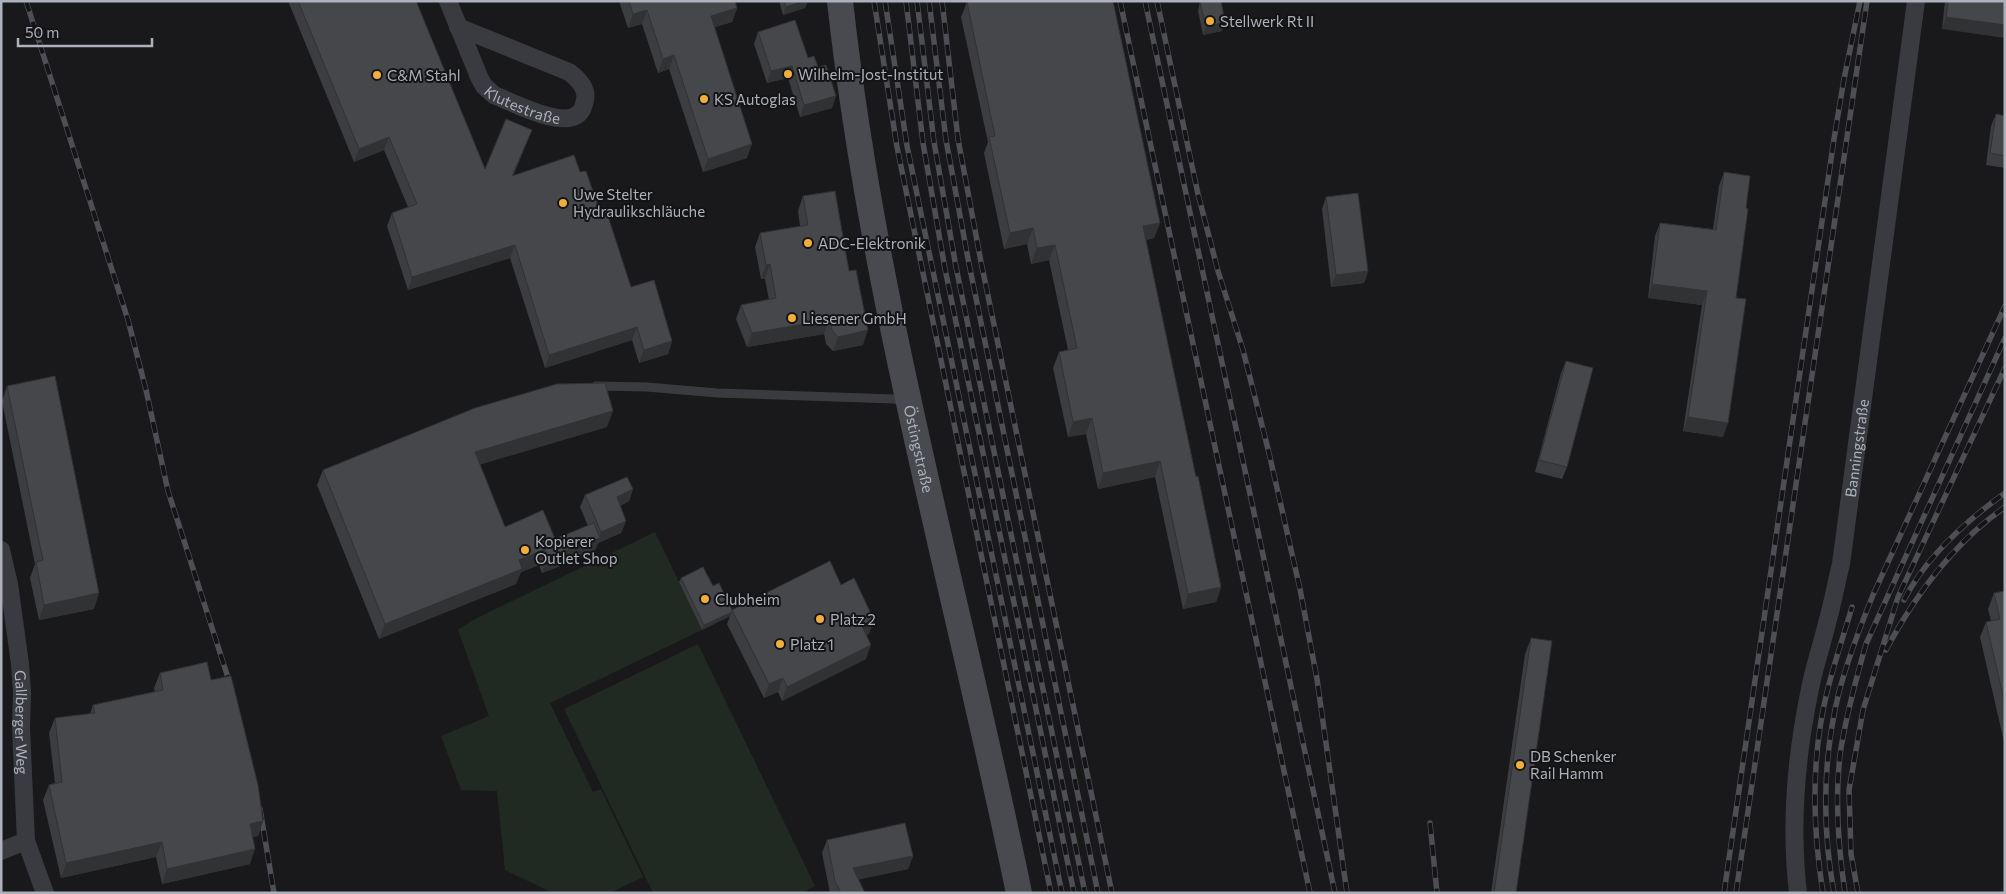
<svg xmlns="http://www.w3.org/2000/svg" width="2006" height="894" font-family="Commissioner,sans-serif">
<style>
.green{fill:#212a22}
.lines{fill:none;stroke-linecap:round;stroke-linejoin:round}
.lane{stroke:#3a3b40;stroke-width:9}
.street{stroke:#3a3b40;stroke-width:18}
.secondary{stroke:#484a50;stroke-width:26}
.rail-casing{stroke:#4d4f55;stroke-width:5.5}
.rail{stroke:#141416;stroke-width:4;stroke-dasharray:11;stroke-linecap:butt}
.wall{fill:#3c3d40}
.shaded-wall{fill:#313234}
.building{fill:#46474b;stroke:#313234}
.poi-dot{fill:#f1ae3b;stroke:#141416;stroke-width:2}
.labels{text-anchor:middle;dominant-baseline:central;stroke-width:4;stroke-linejoin:round;paint-order:stroke}
.poi-label{font-size:15px;fill:#acb1bb;stroke:#141416;text-anchor:start}
.street-label{font-size:15px;fill:#acb1bb;stroke:#141416}
</style>
<rect width="100%" height="100%" fill="#19191b"/>
<!-- green -->
<path class="green" d="M655,532L702,630L550,703L593,792L601,789L643,877L610,893H553L505,870L497,791L461,790L441,736L489,716L458,630L473,620Z
M698,644L815,886L802,893H653L564,709Z"/>
<g class="lines">
<!-- lane -->
<path class="lane" d="M596,386L647,387L717,393L894,399L906,402"/>
<!-- street -->
<g class="street">
<path id="s1" d="M448,1L480,79L484,86L494,95C512,102 567,132 581,111C583,109 584,104 585,100C588,88 577,78 569,72L458,27"/>
<path id="s2" d="M1,550L9,584L20,664L22,692L21,728L26,841L45,893"/>
<path d="M1,851L26,841"/>
<path id="s3" d="M1798,893C1790,825 1796,756 1810,689C1814,667 1822,645 1827,623C1833,603 1836,583 1841,564L1916,1"/>
</g>
<!-- secondary -->
<path class="secondary" id="s4" d="M840,1C873,303 958,596 1019,893"/>
<defs>
<path id="rail" d="M26,1L128,320L146,390L168,491L232,690
M874,1L897,147L1051,893
M885,1L907,146L1062,893
M906,1L923,143L945,269L1074,893
M917,1L934,142L956,267L1085,893
M929,1L946,140L969,264L1098,893
M942,1L958,139L981,262L1112,893
M1120,1L1310,893
M1145,1L1335,893
M1157,1L1198,194L1218,271L1243,350L1269,453L1300,589L1317,679L1347,893
M1904,600C1926,557 1966,521 2005,493
M1886,650C1891,640 1897,630 1903,620C1930,576 1962,537 2005,507
M260,809L274,893
M1430,823L1437,893
M1724,893L1834,139L1844,79L1860,1
M1736,893L1867,1
M1823,893C1812,825 1811,755 1828,688C1835,661 1844,634 1852,607
M1834,893C1822,827 1823,757 1839,692C1848,659 1860,627 1873,595L2005,306
M1845,893C1838,845 1834,796 1841,748C1847,713 1856,679 1866,644L2005,338
M1858,893L1851,854L1849,790L1863,710L1898,597L2005,368"/>
</defs>
<!-- rail casing -->
<use href="#rail" class="rail-casing"/>
<!-- rail -->
<use href="#rail" class="rail"/>
</g>
<!-- wall -->
<path class="wall" d="M288,1H416L485,169L527,142L513,176L580,172L599,209L631,287L672,341L668,354L639,363L632,340L545,368L510,258L408,290L387,226L392,213L408,207L384,150L354,162Z
M619,1H735L737,8L732,22L715,27L747,158L703,172L669,69L658,73L642,24L628,28Z
M779,1H808L805,8L783,15Z
M1945,1H2005L1942,29Z
M967,2L1160,223L1154,238L1146,240L1196,477L1221,587L1216,602L1183,609L1155,477L1098,489L1086,434L1068,437L1053,368L1059,352L1068,350L1049,260L1031,264L1027,244L1004,249L984,153L988,142L961,17Z
M1200,2L1222,31L1203,35L1198,11Z
M758,32L808,58L818,67L832,108L800,117L788,78L767,83L754,44Z
M1996,114L2005,116V168L1986,165L1991,126Z
M1724,172L1746,208L1736,298L1723,437L1683,431L1702,305L1648,298L1655,236L1660,223L1713,229L1719,186Z
M803,196L849,271L863,345L833,351L826,344L824,334L747,347L736,319L741,305L769,300L765,279H761L755,247L760,233L800,226L798,211Z
M1326,197L1368,271L1364,283L1331,287L1322,209Z
M1566,361L1567,467L1562,479L1535,472L1561,373Z
M7,386L94,609L39,620L30,578L35,564L2,401Z
M607,427L480,464L505,527L555,539L588,526L580,507L585,495L633,489L629,501L620,506L626,521L621,533L598,543L594,553L542,573L539,565L521,572L516,584L379,639L317,485L323,470Z
M681,578L713,586L732,610L841,585L869,634L866,635V659L782,701L778,692L764,698L727,624L730,616L702,630L679,582Z
M2005,591V742H2004L1980,637L1986,622L1991,621L1988,609L1994,593Z
M1531,638L1516,893H1491L1525,654Z
M160,673L211,680L263,821L258,836L253,837L250,864L162,884L156,857L61,878L43,800L49,785L55,783L49,733L55,718L90,714L93,705L155,692L154,688Z
M827,840L913,856L908,869L858,879L865,893H830L822,853Z"/>
<!-- shaded-wall -->
<path class="shaded-wall" d="M804,1H808L805,8L783,15L786,7Z
M737,8L732,22L706,30L711,16Z
M647,10L642,24L628,28L633,14Z
M1946,17L2005,25V38L1942,29Z
M1225,22L1222,31L1203,35L1206,27Z
M674,55L669,69L658,73L663,59Z
M792,66L788,78L767,83L771,71Z
M836,96L832,108L800,117L804,105Z
M532,130L527,142L508,189L512,176Z
M389,137L384,150L354,162L359,149Z
M752,144L747,158L703,172L708,159Z
M1160,223L1154,238L1137,242L1143,226Z
M1033,228L1027,244L1004,249L1010,233Z
M515,245L510,258L408,290L412,277Z
M1055,245L1049,260L1031,264L1037,248Z
M770,264L765,279H761L766,265Z
M1368,271L1364,283L1331,287L1336,275Z
M1652,284L1707,291L1702,305L1648,298Z
M829,320L824,334L747,347L752,333Z
M637,327L632,340L545,368L549,355Z
M868,330L863,345L833,351L838,337Z
M672,341L668,354L639,363L644,350Z
M613,411L607,427L469,468L475,452Z
M1688,417L1728,423L1723,437L1683,431Z
M1092,418L1086,434L1068,437L1073,422Z
M1160,461L1155,477L1098,489L1103,473Z
M633,489L629,501L612,509L617,497Z
M626,521L621,533L598,543L594,553L542,573L548,557L598,539L601,532Z
M545,549L539,565L521,572L516,584L379,639L385,624L519,560Z
M1221,587L1216,602L1183,609L1188,594Z
M99,593L94,609L39,620L44,605Z
M732,612L730,616L702,630L704,625Z
M874,620L869,634L857,640L862,626Z
M871,645L866,659L782,701L787,687Z
M783,678L778,692L764,698L769,684Z
M263,821L258,836L244,839L250,824Z
M162,842L156,857L61,878L66,863Z
M255,849L250,864L162,884L167,869Z
M913,856L908,869L848,882L853,868Z"/>
<!-- building -->
<path class="building" d="M298,1H416L485,169L506,119L532,130L512,176L574,155L580,172L586,171L599,209L605,207L631,287L654,280L672,341L644,350L637,327L549,355L515,245L412,277L392,213L417,204L389,137L359,149Z
M629,1H735L737,8L711,16L752,144L708,159L674,55L663,59L647,10L633,14Z
M784,1H804L786,7Z
M969,1H1113L1160,223L1143,226L1196,477L1198,476L1221,587L1188,594L1160,461L1103,473L1092,418L1073,422L1059,352L1077,348L1055,245L1037,248L1033,228L1010,233L989,137L995,136L967,2Z
M1206,1H1221L1225,22L1206,27L1200,2Z
M1948,1H2005V25L1946,17Z
M795,20L808,58L814,56L818,67L826,65L836,96L804,105L792,66L771,71L758,32Z
M1996,114L2005,116V156L1990,153Z
M1724,172L1750,176L1746,208L1748,209L1736,298L1746,299L1728,423L1688,417L1707,291L1652,284L1660,223L1716,230Z
M835,191L849,271L856,270L868,330L838,337L832,330L829,320L752,333L741,305L776,298L770,264L766,265L760,233L808,225L803,196Z
M1358,193L1368,271L1336,275L1326,197Z
M1566,361L1593,368L1567,467L1539,460Z
M55,376L99,593L44,605L36,562L43,560L7,386Z
M605,383L613,411L475,452L505,527L543,510L555,539L594,523L600,538L548,557L545,549L519,560L522,569L385,624L323,470L475,408L557,384Z
M627,477L633,489L617,497L626,521L601,532L585,495Z
M830,561L841,585L854,578L874,620L862,626L871,645L787,687L783,678L769,684L732,610Z
M703,567L713,586L719,583L732,610V612L704,625L681,578Z
M2005,591V704L1986,622L2000,619L1994,593Z
M1531,638L1552,641L1516,893H1494Z
M207,662L211,680L231,676L258,785L263,821L250,824L255,849L167,869L162,842L66,863L49,785L62,782L55,718L95,713L93,705L163,690L160,673Z
M905,823L913,856L853,868L865,893H841L835,881L827,840Z"/>
<!-- markers -->
<g class="poi-dot">
<circle cx="1210" cy="21" r="5"/>
<circle cx="788" cy="74" r="5"/>
<circle cx="377" cy="75" r="5"/>
<circle cx="704" cy="99" r="5"/>
<circle cx="563" cy="203" r="5"/>
<circle cx="808" cy="243" r="5"/>
<circle cx="792" cy="318" r="5"/>
<circle cx="525" cy="550" r="5"/>
<circle cx="705" cy="599" r="5"/>
<circle cx="820" cy="619" r="5"/>
<circle cx="780" cy="644" r="5"/>
<circle cx="1520" cy="765" r="5"/>
</g>
<g class="labels">
<!-- poi labels -->
<g class="poi-label">
<text x="1220" y="21">Stellwerk Rt II</text>
<text x="798" y="74">Wilhelm-Jost-Institut</text>
<text x="387" y="75">C&amp;M Stahl</text>
<text x="714" y="99">KS Autoglas</text>
<text x="573" y="194">Uwe Stelter<tspan x="573" dy="17">Hydraulikschläuche</tspan></text>
<text x="818" y="243">ADC-Elektronik</text>
<text x="802" y="318">Liesener GmbH</text>
<text x="535" y="541">Kopierer<tspan x="535" dy="17">Outlet Shop</tspan></text>
<text x="715" y="599">Clubheim</text>
<text x="830" y="619">Platz 2</text>
<text x="790" y="644">Platz 1</text>
<text x="1530" y="756">DB Schenker<tspan x="1530" dy="17">Rail Hamm</tspan></text>
</g>
<!-- street labels -->
<g class="street-label">
<text stroke="none"><textPath href="#s1" startOffset="136">Klutestraße</textPath></text>
<text stroke="none"><textPath href="#s3" startOffset="451">Banningstraße</textPath></text>
<text stroke="none"><textPath href="#s4" startOffset="455">Östingstraße</textPath></text>
<text stroke="none"><textPath href="#s2" startOffset="174">Gallberger Weg</textPath></text>
</g>
</g>
<!-- border -->
<rect width="2006" height="894" fill="none" stroke="#acb1bb" stroke-width="5"/>
<!-- scale -->
<path d="M18 38v8h134v-8" fill="none" stroke="#acb1bb" stroke-width="2.5"/>
<text x="25" y="38" font-size="15" fill="#acb1bb" stroke="#141416" stroke-width="4" paint-order="stroke">50 m</text>
</svg>
